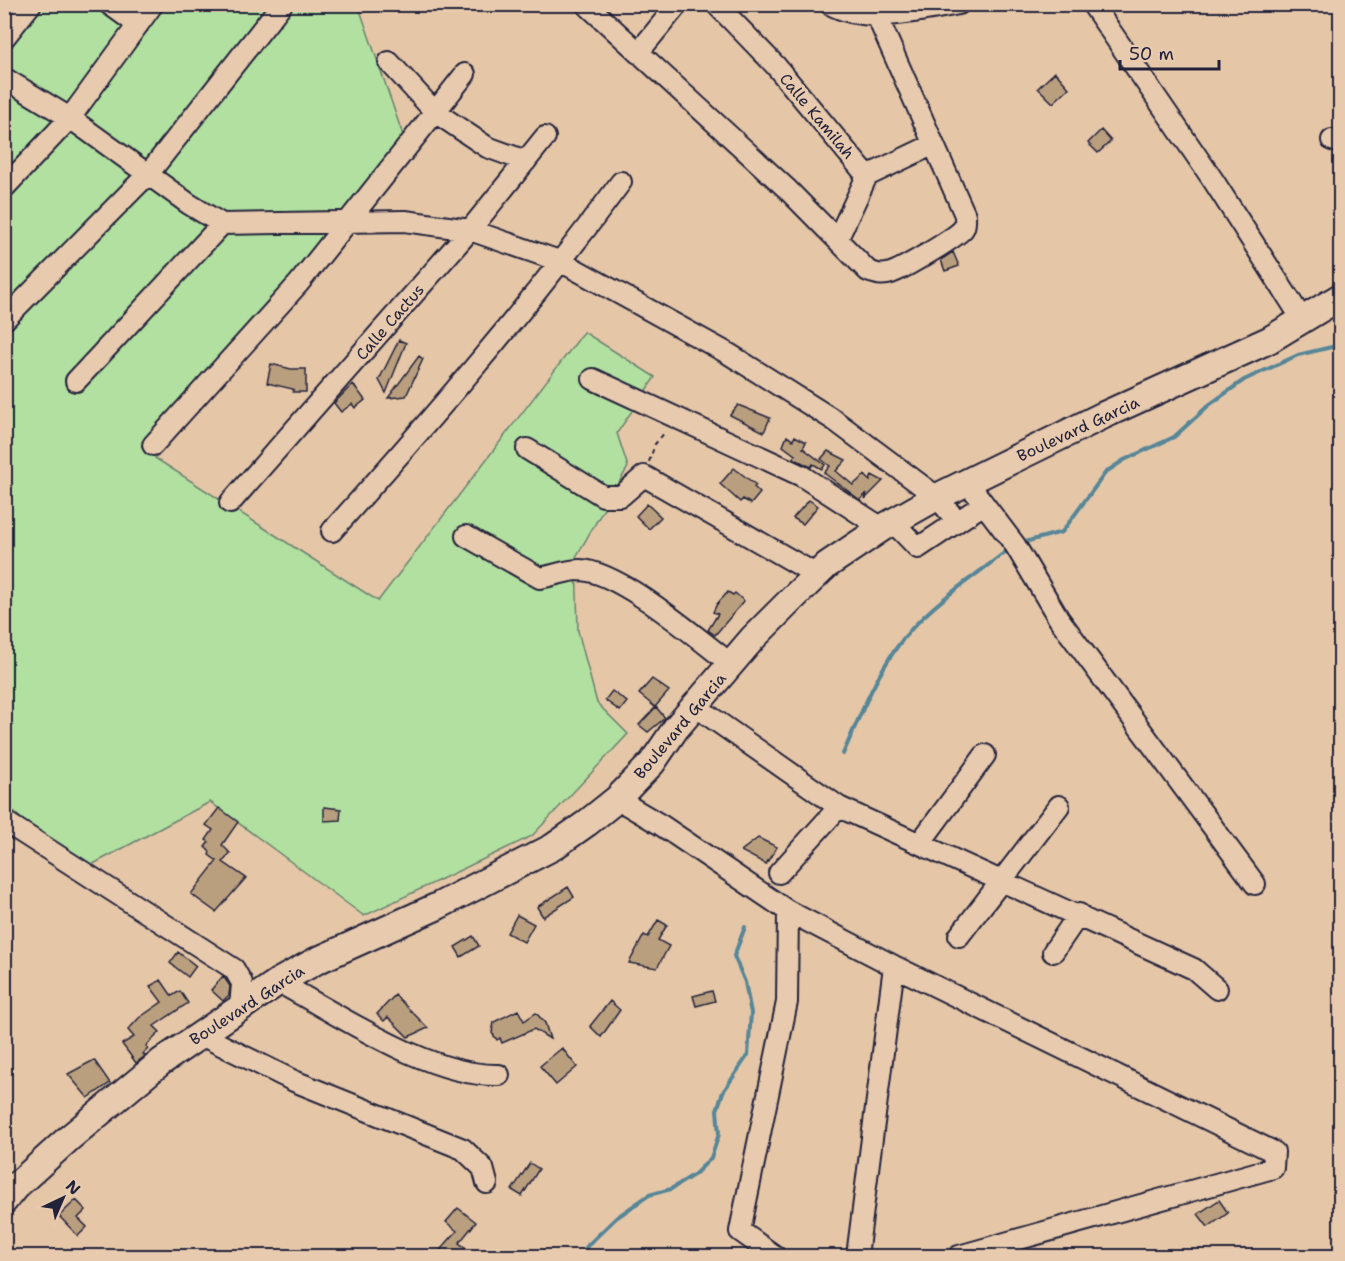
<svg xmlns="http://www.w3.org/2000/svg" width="1345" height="1261" font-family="'Shantell Sans',sans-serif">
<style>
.green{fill:#b1e0a0;stroke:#6a816e;stroke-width:1.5}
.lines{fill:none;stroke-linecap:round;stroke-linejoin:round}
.stream{stroke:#568697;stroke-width:4}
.building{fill:#ba9f7f;stroke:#22223b;stroke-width:1.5}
.minor-casing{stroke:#22223b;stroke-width:24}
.major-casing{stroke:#22223b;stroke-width:30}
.path{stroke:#22223b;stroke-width:2;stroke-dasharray:4.5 4.5;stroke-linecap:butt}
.minor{stroke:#e8caae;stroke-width:20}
.major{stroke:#e8caae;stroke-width:26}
.labels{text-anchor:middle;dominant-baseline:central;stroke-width:6;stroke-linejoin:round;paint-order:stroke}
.street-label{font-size:16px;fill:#22223b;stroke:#e8caae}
</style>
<rect width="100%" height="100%" fill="#e5c7a8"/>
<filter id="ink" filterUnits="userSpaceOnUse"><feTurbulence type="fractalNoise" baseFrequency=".0167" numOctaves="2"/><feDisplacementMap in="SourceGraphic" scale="12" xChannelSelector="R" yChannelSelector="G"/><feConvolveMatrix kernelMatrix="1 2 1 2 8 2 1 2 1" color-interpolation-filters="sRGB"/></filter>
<g filter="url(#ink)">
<!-- green -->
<path class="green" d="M5,5H356L360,10L406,144L379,187L155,458L378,601L584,332L655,377L617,433L628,467L576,557L578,631L597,703L628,734L532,836L364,916L210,802L80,871L5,804Z"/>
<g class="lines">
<!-- stream -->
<path class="stream" d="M1021,543L1062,532L1106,472L1124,460L1174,437L1209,405L1244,380L1298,355L1340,345
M843,754C859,718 874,679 897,647C925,607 972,579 1009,549
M580,1256L588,1245L616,1218L649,1195L671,1189L695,1174L711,1158L719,1134L717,1110L723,1092L748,1055L751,1013L745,982L734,956L745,927"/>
</g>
<!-- building -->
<path class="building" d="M1055,72L1069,88L1053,103L1038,88Z
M1101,130L1111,141L1098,153L1088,143Z
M953,252L959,266L945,271L941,260Z
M399,340L406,343L386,393L379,380Z
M419,356L423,359L406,396L388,398Z
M271,364L291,369H306V392H293V389L267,383Z
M353,384L365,400L355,408L352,404L341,412L334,403Z
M738,405L770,418L764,432L730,415Z
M787,436L793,440L795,436L806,442L803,448L825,465L822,469L813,464L811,467L793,458L795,455L783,446Z
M828,451L846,460L836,471L853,485L865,475L870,481L872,475L883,481L865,499L867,493L860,500L824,473L830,466L821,459Z
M734,468L756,485L754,487L760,493L751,504L743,499L740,502L720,484Z
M809,500L818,506L803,524L793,518Z
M647,504L661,517L649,529L636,516Z
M728,592L733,595L735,593L744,601L715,635L708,630L718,614L713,612L717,604Z
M652,679L669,691L655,707L639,694Z
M612,691L627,702L620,711L605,700Z
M656,707L665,718L648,732L639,725Z
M324,807L341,809L340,820L324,821Z
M219,808L238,822L222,845L230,853L223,862L246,878L216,912L191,894L217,861L209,855L210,852L205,847L209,842L206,840L213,830L206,825Z
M758,838L777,847L766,864L741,851Z
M568,887L574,897L543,917L537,907Z
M517,915L534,924L524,942L507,933Z
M658,920L667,925L658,940L669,946L657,968L629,963L644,935L648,937Z
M473,936L479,946L461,957L455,947Z
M178,952L196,966L188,977L170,963Z
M223,976L230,986L229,995L223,1001L211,990Z
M161,980L172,996L180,991L188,1003L154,1026L160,1032L146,1046L148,1049L143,1054L145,1056L136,1063L122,1044L134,1037L128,1030L139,1018L162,1002L150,986Z
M712,991L715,1001L696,1006L693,996Z
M395,995L428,1028L408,1037L388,1017L384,1021L377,1014Z
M610,1001L620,1010L601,1037L590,1026Z
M518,1010L524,1021L536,1013L545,1023L550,1039L534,1029L502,1043L500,1038L497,1040L492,1033L494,1022Z
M562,1048L577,1067L556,1085L540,1066Z
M94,1060L110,1083L88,1098L68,1074Z
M530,1163L539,1169L522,1196L512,1190Z
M76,1200L86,1210L78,1218L87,1227L78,1236L59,1216Z
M1219,1200L1228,1213L1208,1227L1198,1214Z
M458,1208L476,1222L459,1243L466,1248L458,1257H434L457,1231L446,1222Z"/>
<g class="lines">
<defs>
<path id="minor" d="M109,4L138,25
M586,4L786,188L868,271C876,274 882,276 891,273C903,269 954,239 963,229C966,225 965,220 965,215L876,14
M716,4L775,65L867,176
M830,4C867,25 919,11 959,4
M1092,4L1213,180L1302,319
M4,38L31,4
M638,53L678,4
M465,74L435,112L487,147L526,161
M4,78L70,118L189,204L222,224L405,221L470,230L562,262L729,354L834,420L937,497L956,520
M1332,140L1340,143
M867,176L932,145
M4,188L70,118L153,4
M838,238L867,176
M4,320L149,173L282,4
M593,379L802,476L882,528
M76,381L222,224
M153,445L299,283L435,112L389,62
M527,449L603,496H621L644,476L817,575
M968,483L1015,545L1059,619L1255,884
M230,503L470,230L545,137
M892,521L918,548L984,504
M332,531C433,418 531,304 621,182
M466,536L540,578C552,576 567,570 580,570C620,571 698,639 731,664
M695,706L839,807L1194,969L1217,989
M617,799L661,825L788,911L787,1002L740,1231L775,1256
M4,821L234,969L242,983L240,1009
M920,843L985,755
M779,873L839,807
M788,911L894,966L1274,1152L1273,1168L959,1256
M959,936L1059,806
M1053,952L1079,914
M278,982C340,1015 429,1077 499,1075
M201,1035L294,1081L463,1149L483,1168L487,1183
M857,1256L894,966"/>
<path id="major" d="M4,1201L16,1186L68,1139L161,1062L278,982L316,961L438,906L553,847L587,823L617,799L652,763L676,728L753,638L795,596L827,565L882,528L937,497L1104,415L1269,340L1340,297"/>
</defs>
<!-- minor casing -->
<use href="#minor" class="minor-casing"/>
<!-- major casing -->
<use href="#major" class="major-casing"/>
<!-- path -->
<path class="path" d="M649,462L655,444L666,431"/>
<!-- minor -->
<use href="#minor" class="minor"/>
<!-- major -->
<use href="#major" class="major"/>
</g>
</g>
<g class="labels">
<!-- street labels -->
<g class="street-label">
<text transform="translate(817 116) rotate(50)">Calle Kamilah</text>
<text transform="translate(390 322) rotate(-49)">Calle Cactus</text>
<text transform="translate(1078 429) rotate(-25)">Boulevard Garcia</text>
<text transform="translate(680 726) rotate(-50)">Boulevard Garcia</text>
<text transform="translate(247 1005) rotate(-33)">Boulevard Garcia</text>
</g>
</g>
<!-- margin -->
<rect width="1345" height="1261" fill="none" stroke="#e8caae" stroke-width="24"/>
<rect x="12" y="12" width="1321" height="1237" fill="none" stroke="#22223b" stroke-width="2" filter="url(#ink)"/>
<!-- north arrow -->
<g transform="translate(63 1198) rotate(44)" stroke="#e8caae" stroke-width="4.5" paint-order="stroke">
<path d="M0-4.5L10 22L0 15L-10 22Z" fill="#22223b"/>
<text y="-9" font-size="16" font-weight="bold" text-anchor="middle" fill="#22223b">N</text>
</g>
<!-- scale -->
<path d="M1120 60v9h99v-9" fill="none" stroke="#22223b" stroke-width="3"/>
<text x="1129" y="60" font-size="18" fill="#22223b" stroke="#e8caae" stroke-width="4.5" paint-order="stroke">50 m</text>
</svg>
